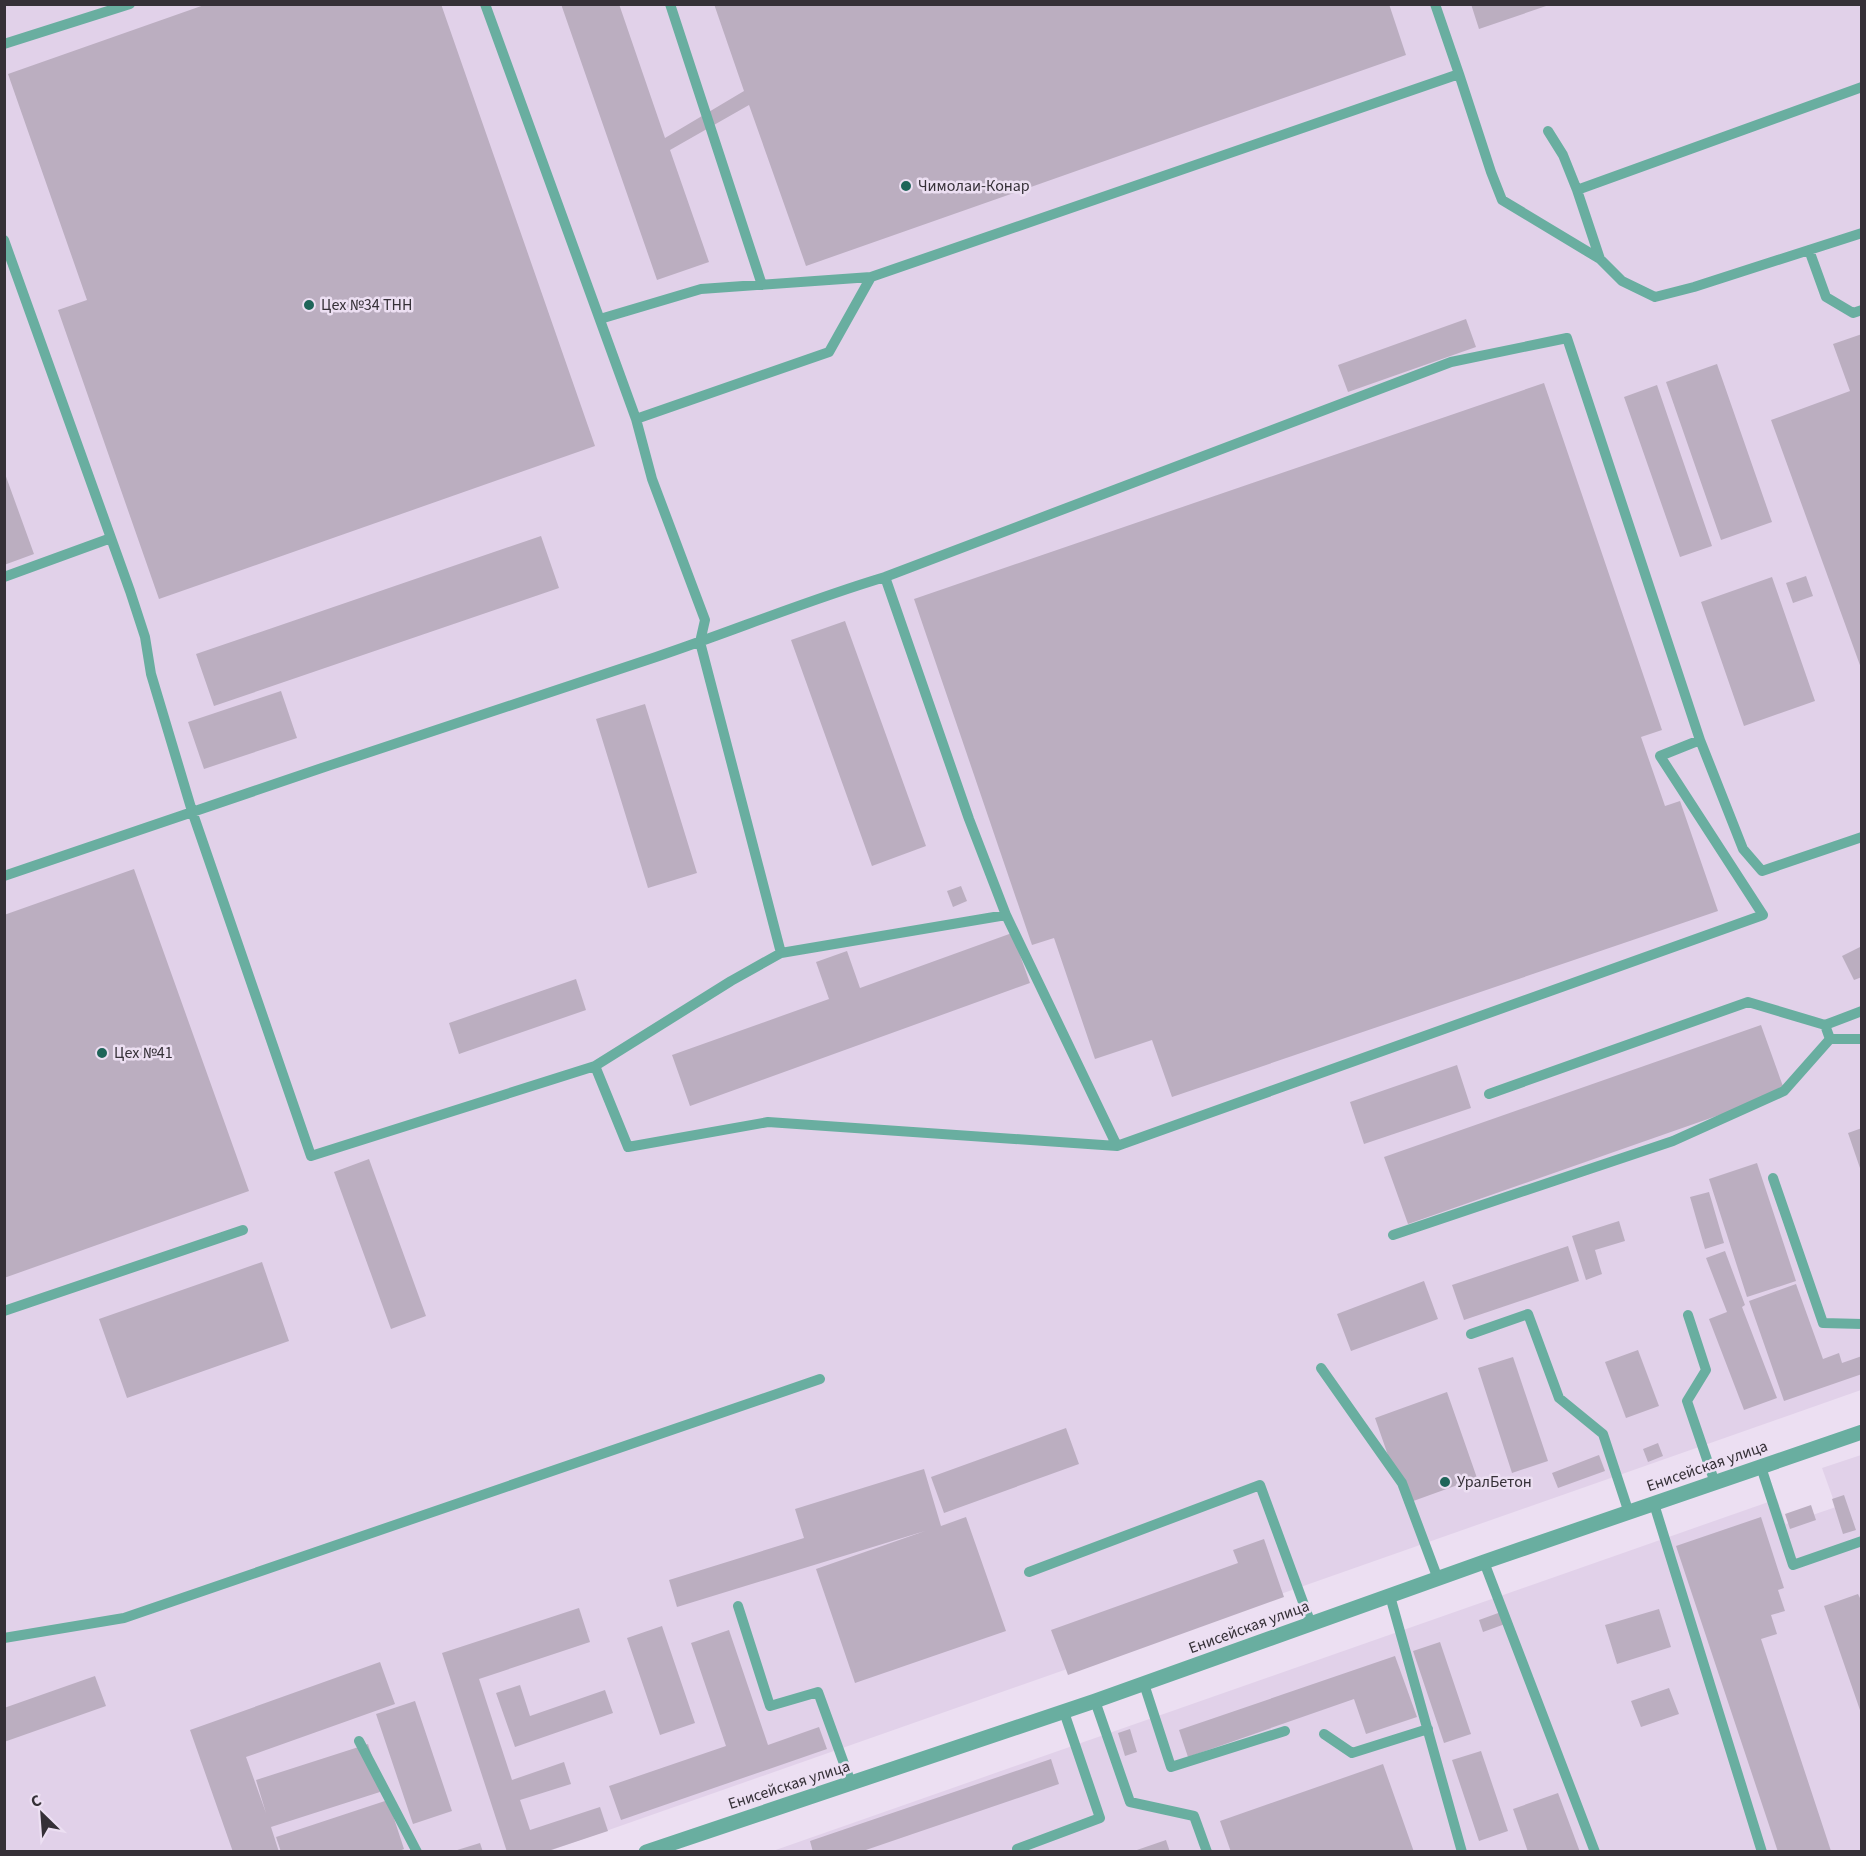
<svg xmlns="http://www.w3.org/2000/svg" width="1866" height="1856" font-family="'Source Sans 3',sans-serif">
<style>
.built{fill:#e1d1e9}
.building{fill:#bbaec0}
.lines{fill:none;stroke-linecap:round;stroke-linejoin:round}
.service{stroke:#69aea0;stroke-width:10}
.tertiary{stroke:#69aea0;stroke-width:15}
.poi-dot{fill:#1e6559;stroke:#ecdff2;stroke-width:2}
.labels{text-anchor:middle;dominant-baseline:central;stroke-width:5;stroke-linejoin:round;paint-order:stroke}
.poi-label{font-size:16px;fill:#353037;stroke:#ecdff2;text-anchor:start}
.street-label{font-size:16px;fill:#353037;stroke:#ecdff2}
</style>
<rect width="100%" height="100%" fill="#ecdff2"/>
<!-- built -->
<path class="built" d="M5,5H1861V1390L549,1851L5,1852Z
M1861,1455V1851L770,1852L1777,1499L1786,1524L1836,1507L1822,1468Z"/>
<!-- building -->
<path class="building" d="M207,4H441L595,446L159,599L58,310L87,300L8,74Z
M561,4H619L665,138L744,91L714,4H1389L1406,55L806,266L749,105L670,150L709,262L657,280Z
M1471,4H1549V5L1479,29Z
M1466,319L1476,347L1348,392L1338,365Z
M1862,334V668H1861L1771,420L1850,391L1833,344Z
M1717,364L1772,522L1721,540L1666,382Z
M1544,383L1662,730L1641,737L1665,806L1680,801L1718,911L1172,1097L1152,1040L1095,1059L1054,938L1032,945L914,599Z
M1657,385L1712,546L1680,557L1624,397Z
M4,471L34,554L4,565Z
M541,536L559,588L214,706L196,654Z
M1806,576L1813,596L1793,603L1786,583Z
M1772,577L1815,701L1744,726L1701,602Z
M845,621L926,846L872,866L791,640Z
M281,691L297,738L204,769L188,722Z
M645,704L697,873L648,888L596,719Z
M134,869L249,1191L4,1278V915Z
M961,886L967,901L953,907L947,891Z
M1012,933L1030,983L690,1106L672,1055L829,999L816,962L847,951L860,988Z
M1862,946V977L1854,980L1842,956Z
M576,979L586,1010L459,1054L449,1023Z
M1761,1025L1785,1092L1408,1224L1384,1157Z
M1457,1065L1471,1108L1364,1144L1350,1102Z
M1862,1128V1171H1861L1848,1133Z
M369,1159L426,1316L391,1329L334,1172Z
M1757,1163L1796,1281L1747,1297L1709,1179Z
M1709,1192L1724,1243L1705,1249L1690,1197Z
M1619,1221L1625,1241L1595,1250L1602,1274L1586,1280L1572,1236Z
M1568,1246L1579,1281L1464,1320L1452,1285Z
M1725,1251L1745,1305L1742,1307L1777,1398L1744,1410L1709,1319L1727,1312L1706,1258Z
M262,1262L289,1341L127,1398L99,1319Z
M1424,1281L1438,1319L1351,1351L1337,1314Z
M1796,1284L1823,1359L1839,1353L1842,1363L1862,1356V1374L1784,1401L1749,1301Z
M1638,1350L1659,1406L1626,1418L1605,1362Z
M1513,1357L1548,1461L1512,1473L1478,1368Z
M1447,1392L1477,1478L1405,1504L1375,1418Z
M1066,1428L1079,1464L944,1513L931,1477Z
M1658,1443L1663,1456L1648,1462L1643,1449Z
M1599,1455L1605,1471L1558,1488L1552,1473Z
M924,1469L941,1526L966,1517L1006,1631L855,1683L816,1569L925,1531L677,1607L669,1580L804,1538L795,1509Z
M1844,1495L1856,1530L1843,1534L1832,1499Z
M1811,1505L1816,1520L1790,1529L1785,1514Z
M1761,1517L1784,1588L1778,1590L1785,1611L1771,1615L1777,1634L1761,1639L1831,1851L1829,1852H1778L1676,1546Z
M1264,1539L1284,1597L1068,1675L1051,1630L1238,1563L1233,1550Z
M1858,1594L1862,1602L1861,1713L1824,1606Z
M579,1608L590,1642L479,1679L512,1780L564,1762L571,1784L520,1800L530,1830L600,1807L608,1831L545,1852H507L442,1653Z
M1659,1609L1671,1647L1617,1664L1605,1625Z
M1501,1612L1505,1624L1483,1632L1479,1620Z
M662,1626L695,1723L660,1735L627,1638Z
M729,1630L768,1745L819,1727L827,1749L621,1820L609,1786L726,1746L691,1643Z
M1440,1642L1471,1734L1444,1743L1413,1651Z
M1395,1656L1417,1717L1366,1734L1354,1699L1188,1757L1179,1730Z
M380,1662L395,1704L246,1757L266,1813L256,1780L368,1744L383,1791L271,1827L279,1852H233L190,1730Z
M95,1676L106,1706L4,1742V1708Z
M520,1685L530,1716L605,1690L613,1713L515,1747L496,1693Z
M1669,1688L1679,1714L1641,1727L1631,1701Z
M415,1701L452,1811L413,1824L376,1714Z
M1130,1729L1137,1752L1125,1756L1118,1733Z
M1481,1751L1508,1831L1479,1841L1452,1760Z
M1051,1759L1059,1784L860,1852H813L810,1841Z
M1383,1764L1414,1852H1231L1220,1821Z
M1558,1793L1580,1852H1528L1513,1809Z
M388,1800L404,1849L397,1852H281L276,1837Z
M1166,1840L1170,1852H1134V1851Z
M480,1843L483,1852H454V1851Z"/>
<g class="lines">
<!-- service -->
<path class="service" d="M485,4L636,419L652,479L705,620L700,642L781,953L1006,915L1117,1146
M670,4L762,285
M1435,4L1459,74
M4,44L130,4
M1548,131L1563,155L1577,190
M4,240L130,591L145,637L151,674L192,811L311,1156L595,1066L628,1147L768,1122L1117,1146L1763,915L1660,756L1700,740
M1809,250L1826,297L1853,313L1862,310
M1600,259L1577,190L1862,87
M600,319L701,289L871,277L1459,74L1491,172L1502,200L1600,259L1622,281L1655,297L1694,287L1862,233
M636,419L829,352L871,277
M4,577L111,538
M885,577L969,819L1006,915
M4,876C221,801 438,729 656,657C733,631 808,600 885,577L1451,362L1567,338L1700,740L1743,849L1762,871L1862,837
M1825,1025L1862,1011
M595,1066L731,981L781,953
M1489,1094L1748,1002L1825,1025L1830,1039H1862
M1773,1178L1823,1323L1862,1324
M1393,1235L1673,1141L1784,1091L1830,1039
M4,1311L243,1230
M1688,1315L1706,1370L1687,1401L1715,1483
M1471,1334L1528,1314L1559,1398L1603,1434L1629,1513
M1321,1368L1402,1483L1438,1579
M1761,1467L1793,1565L1862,1541
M1654,1504L1762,1852
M1484,1562L1595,1852
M1029,1572L1260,1485L1311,1624
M1390,1596L1462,1852
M738,1606L770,1706L818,1692L851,1783
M4,1638L124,1618L820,1379
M1144,1684L1171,1767L1285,1731
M1095,1701L1130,1802L1194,1816L1207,1852
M1324,1734L1352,1753L1428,1729
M359,1741L417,1852
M1018,1852L1017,1849L1100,1818L1064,1712"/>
<!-- tertiary -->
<path class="tertiary" d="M646,1852L1095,1701L1484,1562L1862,1432"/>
</g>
<!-- markers -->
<g class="poi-dot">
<circle cx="906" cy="186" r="6"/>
<circle cx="309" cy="305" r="6"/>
<circle cx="102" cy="1053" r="6"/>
<circle cx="1445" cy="1482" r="6"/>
</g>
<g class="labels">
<!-- poi labels -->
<g class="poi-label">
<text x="918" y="186">Чимолаи-Конар</text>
<text x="321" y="305">Цех №34 ТНН</text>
<text x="114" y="1053">Цех №41</text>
<text x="1457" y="1482">УралБетон</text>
</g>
<!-- street labels -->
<g class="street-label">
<text transform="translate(1707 1466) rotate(-19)">Енисейская улица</text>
<text transform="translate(1249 1627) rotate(-20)">Енисейская улица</text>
<text transform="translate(789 1785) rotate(-18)">Енисейская улица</text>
</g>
</g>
<!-- border -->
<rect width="1866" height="1856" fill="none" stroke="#353037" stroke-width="12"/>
<!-- north arrow -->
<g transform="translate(42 1814) rotate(335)" stroke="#ecdff2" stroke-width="4.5" paint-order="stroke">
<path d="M0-4.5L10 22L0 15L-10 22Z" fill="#353037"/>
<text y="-9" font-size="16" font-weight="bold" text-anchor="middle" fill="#353037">С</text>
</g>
</svg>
